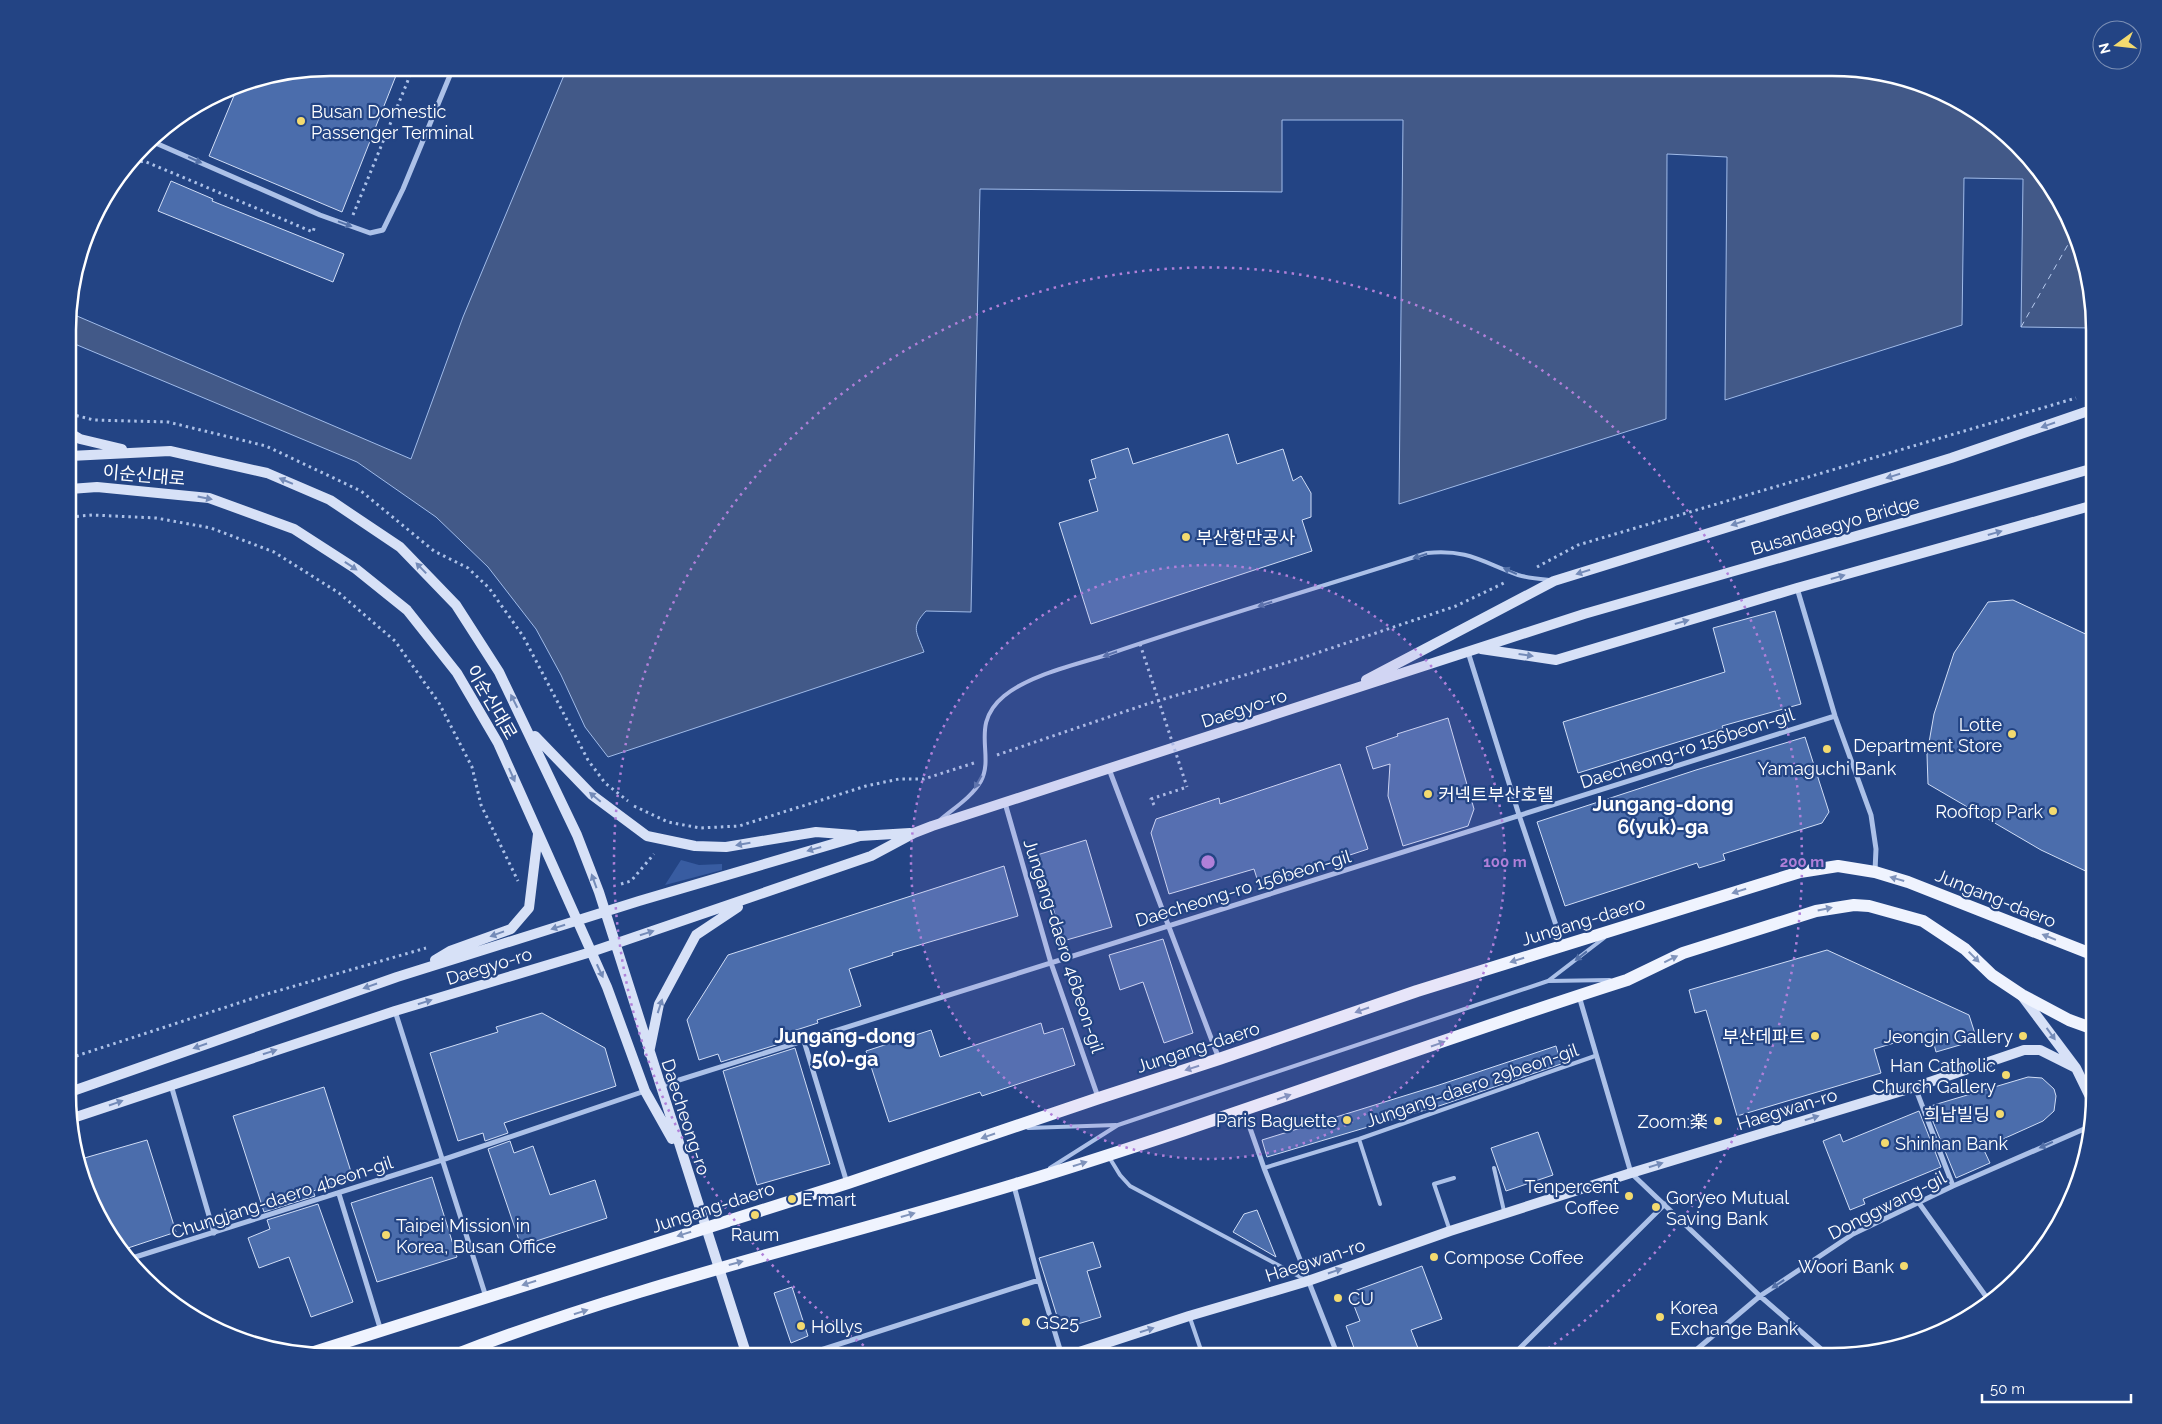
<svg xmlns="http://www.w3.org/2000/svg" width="2162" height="1424" font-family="Raleway,'Noto Sans KR',sans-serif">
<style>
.green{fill:#385ca1}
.water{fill:#425988;stroke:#a0bbe9}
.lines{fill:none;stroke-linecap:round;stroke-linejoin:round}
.ferry{stroke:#b8ccf0;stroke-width:1;stroke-dasharray:6 5;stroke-linecap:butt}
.building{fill:#4b6dac;stroke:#d0ddf6}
.path{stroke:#acc1e8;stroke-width:3;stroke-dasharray:2.5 4;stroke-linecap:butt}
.lane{stroke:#acc1e8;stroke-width:4}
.street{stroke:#acc1e8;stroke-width:5}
.secondary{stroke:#d7e1f7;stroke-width:10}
.primary{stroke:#eff3fe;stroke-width:12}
.path-bridge{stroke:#acc1e8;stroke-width:3;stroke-dasharray:2.5 4;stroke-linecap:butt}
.oneway{fill:#5370a7}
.oneway2{fill:#748bb8}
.oneway3{fill:#7f93bb}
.ring{fill:none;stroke:#b080d9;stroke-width:2.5;stroke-dasharray:2.5 5}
.poi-dot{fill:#f3da6f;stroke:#234484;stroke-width:2}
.labels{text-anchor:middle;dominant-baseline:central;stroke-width:4.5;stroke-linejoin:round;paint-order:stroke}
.poi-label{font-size:18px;fill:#fff;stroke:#234484;text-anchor:start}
.street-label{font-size:18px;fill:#fff;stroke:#234484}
.quarter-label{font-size:20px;font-weight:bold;fill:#fff;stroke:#234484}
.rim{fill:none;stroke:#fff;stroke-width:2.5}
.centre{fill:#b080d9;stroke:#234484;stroke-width:2.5}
.ring-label{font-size:15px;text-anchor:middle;font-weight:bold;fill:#b080d9;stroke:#234484;stroke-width:4.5;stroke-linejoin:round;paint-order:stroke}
</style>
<rect width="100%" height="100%" fill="#234484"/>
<!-- green -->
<path class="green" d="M681,860L699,865L722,864V870L665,885Z"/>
<!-- water -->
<path class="water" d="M567,68H1832L1916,81L1978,112L2029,157L2059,199L2085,262L2094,314V328L2021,327L2023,179L1964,178L1962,325L1725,400L1727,157L1667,154L1666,419L1399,504L1403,120H1282V192L980,189L971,612L926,611C910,628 917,632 924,652L608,757L585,727L561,675L536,629L488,567L436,517L357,462L70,342V313L411,459L463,317Z"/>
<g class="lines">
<!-- ferry -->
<path class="ferry" d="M2021,327L2074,234"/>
</g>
<!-- building -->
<path class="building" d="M331,68H399L342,212L209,156L238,86Z
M171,181L213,199L212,201L344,254L333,282L158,211Z
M1228,434L1237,464L1283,449L1293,481L1301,476L1311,493V517L1302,520L1312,551L1091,624L1059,523L1098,511L1089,480L1096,478L1091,460L1128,448L1133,464Z
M2013,600L2094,638V875L2041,850L1928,784L1927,754L1934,714L1954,653L1988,602Z
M1775,611L1801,704L1722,726L1723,728L1578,773L1563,722L1725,672L1713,628Z
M1448,718L1474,809L1468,826L1403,846L1388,796L1390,764L1373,769L1366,747L1398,736L1397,734Z
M1805,737L1829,812L1822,823L1723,854L1725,860L1699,868L1697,863L1565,906L1537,822L1696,770Z
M1340,764L1368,849L1259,885L1254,869L1169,894L1151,833L1156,819L1219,798L1220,804Z
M1086,840L1112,927L1063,941L1037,855Z
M1004,866L1018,916L892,953L893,955L849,969L861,1006L817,1020L818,1023L790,1032L792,1040L721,1062L718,1054L699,1060L687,1020L728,955Z
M1163,939L1193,1033L1164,1043L1143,982L1120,990L1109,955Z
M1827,950L1969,1015L1977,1040L1936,1052L1931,1032L1874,1049L1881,1073L1737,1116L1706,1010L1695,1013L1689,990Z
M542,1013L605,1048L616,1086L504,1123L508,1133L485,1141L483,1133L458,1141L430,1053L498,1032L496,1027Z
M1041,1023L1044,1034L1063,1028L1075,1065L982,1096L980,1092L889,1122L866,1051L931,1030L940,1057Z
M1556,1046L1561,1064L1442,1105L1267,1157L1262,1140L1436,1086Z
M795,1048L830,1164L757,1185L723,1071Z
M2028,1077L2042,1078L2054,1089L2056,1096L2054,1111L2043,1121L1983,1148L1990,1163L1956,1178L1927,1107Z
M324,1087L353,1178L313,1191L315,1196L264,1212L233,1116Z
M1919,1111L1941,1167L1863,1199L1865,1204L1850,1210L1823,1141L1840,1134L1843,1142Z
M1538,1132L1553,1175L1506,1191L1491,1148Z
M147,1140L176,1232L122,1250L103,1225L81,1159Z
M510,1141L514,1153L533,1146L550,1195L595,1180L607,1218L521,1246L488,1149Z
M432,1177L457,1257L377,1282L351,1203Z
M318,1204L353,1302L311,1317L289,1257L259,1268L248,1238L270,1229L267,1220Z
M1257,1210L1276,1257L1233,1232L1244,1214Z
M1093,1242L1101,1267L1087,1271L1101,1317L1061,1329L1039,1258Z
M1422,1266L1442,1319L1411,1330L1418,1348L1396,1356H1357L1346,1326L1360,1321L1349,1293Z
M792,1287L808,1336L791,1343L774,1293Z"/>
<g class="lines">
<!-- path -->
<path class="path" d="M134,163L144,161L313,232L315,225
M353,215L411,73
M70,414L94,420L168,422L266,446L361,491L434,551L468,568L489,588L523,636L588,760L605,783L628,801
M70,517L92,515L156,518L211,528L274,552L339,593L395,641L439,703L472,767L481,805L518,881
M1537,567L1578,545L2076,398
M997,755L1147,704L1299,659L1456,606L1506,582
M1154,805L1151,799L1187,787
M634,806L668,822L700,828L739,826L866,786L899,779H924L974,763
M621,884L631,881L654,854
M70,1058L260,996L426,948"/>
<!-- lane -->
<path class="lane" d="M940,820C954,808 972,797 981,781C995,754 969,725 1004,696C1031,674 1076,665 1109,654C1214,618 1321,587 1427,553C1468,549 1482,562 1518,575C1528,578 1540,579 1550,580
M1548,981L1604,938
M1028,1128L1116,1125
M1359,1139L1380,1204
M1109,1157L1120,1175L1130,1186L1306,1280
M1050,1168L1118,1125L1548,981L1610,980
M1264,1168L1359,1139L1595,1056
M1494,1168L1504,1211
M1450,1231L1434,1184L1454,1178
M1190,1318L1203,1356"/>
<!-- street -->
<path class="street" d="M151,141L320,215L370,233L383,230L403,189L453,68
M1797,588L1835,716L1871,815L1876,849L1875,871
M1468,652L1519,815L1563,946
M1109,769L1219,1059
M1005,803L1051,963L1098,1097
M1579,996L1631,1173L1760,1296L1829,1356
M395,1011L486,1297
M804,1041L847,1183
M171,1085L214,1233
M660,1086L1835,716
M1915,1087L1953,1186
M1244,1111L1264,1168L1338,1356
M1014,1186L1039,1280L1062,1356
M339,1194L381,1331
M1919,1203L1990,1302
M129,1259L442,1160L645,1091
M802,1356L1039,1280
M1512,1356L1665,1204
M1689,1356L1760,1296L1853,1234L1953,1186L2091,1126"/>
<!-- secondary -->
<path class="secondary" d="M70,433L80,439L122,449
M70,456L170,451L267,473L330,500L400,547L456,605L499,672L577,835L599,892L747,1356
M70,489L97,487L209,498L294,529L356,569L407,610L457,673L498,743L607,987L645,1091L672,1139
M1481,649L1556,660L1797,588L2094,505
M1366,680L1554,581L1951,458L2094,409
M535,736L592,795L647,836L695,846L726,847L816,832L854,835
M435,960L450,951L511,929L529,908L538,834
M2022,996L2076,1068L2094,1105
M649,1053L659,1004L696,935L738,907
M70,1092L397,977L639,901L860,836L910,833
M70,1119L395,1011L591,952L871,856L914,833L932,826L1584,614L2094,468
M1067,1356L1189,1316L1308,1281L1450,1231L1631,1173L1915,1087L2024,1050H2040L2076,1068"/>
<!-- primary -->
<path class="primary" d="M311,1353L848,1183L1099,1098L1219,1059L1417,991L1800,872L1838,866L1875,872L1908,882L2094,955
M452,1356C635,1285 828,1241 1016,1184C1221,1122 1422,1045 1627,980L1683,953L1816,911L1854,905L1869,906L1923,921L1965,949L1992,975L2022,995L2069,1020L2094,1029"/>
<!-- path-bridge -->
<path class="path-bridge" d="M1140,644L1187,787"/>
</g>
<!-- one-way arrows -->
<defs><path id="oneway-solid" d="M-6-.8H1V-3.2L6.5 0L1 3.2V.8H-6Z" transform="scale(1.25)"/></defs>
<g class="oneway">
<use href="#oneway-solid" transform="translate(195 160) rotate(24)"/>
<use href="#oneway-solid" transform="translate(345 224) rotate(20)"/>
<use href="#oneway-solid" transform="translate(1420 556) rotate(163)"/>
<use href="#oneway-solid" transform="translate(1510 571) rotate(-155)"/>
<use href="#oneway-solid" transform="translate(1265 604) rotate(163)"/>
<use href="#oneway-solid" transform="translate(1110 654) rotate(161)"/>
<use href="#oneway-solid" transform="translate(978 782) rotate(119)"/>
<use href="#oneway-solid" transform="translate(1581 956) rotate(142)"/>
<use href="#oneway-solid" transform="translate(2046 1145) rotate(156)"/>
<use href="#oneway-solid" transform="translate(1778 1284) rotate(146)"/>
</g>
<g class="oneway2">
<use href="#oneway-solid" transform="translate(2048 425) rotate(161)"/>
<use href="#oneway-solid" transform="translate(1893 476) rotate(163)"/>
<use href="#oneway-solid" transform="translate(286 481) rotate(-157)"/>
<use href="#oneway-solid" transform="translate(205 498) rotate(11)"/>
<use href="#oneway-solid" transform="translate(1738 523) rotate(163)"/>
<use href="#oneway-solid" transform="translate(1995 533) rotate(-16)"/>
<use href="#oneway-solid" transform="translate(351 566) rotate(34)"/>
<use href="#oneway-solid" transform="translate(421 568) rotate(-134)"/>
<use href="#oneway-solid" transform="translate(1583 572) rotate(162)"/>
<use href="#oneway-solid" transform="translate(1838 577) rotate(-16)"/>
<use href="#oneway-solid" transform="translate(1682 622) rotate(-16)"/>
<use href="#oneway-solid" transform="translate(1526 655) rotate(8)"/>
<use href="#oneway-solid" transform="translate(514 701) rotate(-117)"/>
<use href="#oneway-solid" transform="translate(512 775) rotate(66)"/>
<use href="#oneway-solid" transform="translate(595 797) rotate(-140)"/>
<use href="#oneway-solid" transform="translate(743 844) rotate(170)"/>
<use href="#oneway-solid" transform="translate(814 849) rotate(164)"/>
<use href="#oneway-solid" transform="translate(594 881) rotate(-110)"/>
<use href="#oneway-solid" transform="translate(558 927) rotate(162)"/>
<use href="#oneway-solid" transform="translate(647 933) rotate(-18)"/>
<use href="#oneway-solid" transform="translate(497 934) rotate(160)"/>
<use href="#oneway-solid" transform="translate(600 971) rotate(65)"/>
<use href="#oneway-solid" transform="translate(370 986) rotate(161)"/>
<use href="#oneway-solid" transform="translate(425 1002) rotate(-17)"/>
<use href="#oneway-solid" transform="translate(660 1006) rotate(-72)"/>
<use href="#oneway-solid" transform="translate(2051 1034) rotate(54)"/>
<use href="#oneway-solid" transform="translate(200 1046) rotate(161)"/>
<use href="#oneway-solid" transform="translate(270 1052) rotate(-18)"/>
<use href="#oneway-solid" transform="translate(116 1103) rotate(-19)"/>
<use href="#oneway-solid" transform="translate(1812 1118) rotate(-17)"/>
<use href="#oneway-solid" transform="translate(1656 1165) rotate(-17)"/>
<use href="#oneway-solid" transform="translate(1335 1271) rotate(-19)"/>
<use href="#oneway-solid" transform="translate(1147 1330) rotate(-18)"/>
</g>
<g class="oneway3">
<use href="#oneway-solid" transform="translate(1897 879) rotate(-164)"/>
<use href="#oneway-solid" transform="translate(1739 891) rotate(163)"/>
<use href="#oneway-solid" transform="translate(1825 909) rotate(-12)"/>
<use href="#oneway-solid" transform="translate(2049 937) rotate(-158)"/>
<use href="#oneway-solid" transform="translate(1974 957) rotate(45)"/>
<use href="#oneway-solid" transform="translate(1671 959) rotate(-26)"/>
<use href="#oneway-solid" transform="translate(1517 960) rotate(163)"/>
<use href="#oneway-solid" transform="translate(1362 1010) rotate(161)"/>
<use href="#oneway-solid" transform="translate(1438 1044) rotate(-19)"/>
<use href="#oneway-solid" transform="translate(1192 1068) rotate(162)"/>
<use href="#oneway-solid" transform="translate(1284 1097) rotate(-19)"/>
<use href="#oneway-solid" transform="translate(988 1136) rotate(161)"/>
<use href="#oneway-solid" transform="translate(1080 1164) rotate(-17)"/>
<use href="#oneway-solid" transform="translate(908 1215) rotate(-16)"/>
<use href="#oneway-solid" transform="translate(684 1234) rotate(162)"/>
<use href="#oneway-solid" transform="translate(736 1263) rotate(-15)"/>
<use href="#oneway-solid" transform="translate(529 1283) rotate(162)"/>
<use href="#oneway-solid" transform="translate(581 1312) rotate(-18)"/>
</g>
<!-- distance rings -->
<circle cx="1208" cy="862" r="297" fill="#b080d9" fill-opacity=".12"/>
<g class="ring">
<circle cx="1208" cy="862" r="297"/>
<path d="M876 1354A594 594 0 1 1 1540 1354"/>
</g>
<!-- markers -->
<g class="poi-dot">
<circle cx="301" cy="121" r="5"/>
<circle cx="1186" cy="537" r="5"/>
<circle cx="2012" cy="734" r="5"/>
<circle cx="1827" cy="749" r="5"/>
<circle cx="1428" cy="794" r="5"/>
<circle cx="2053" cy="811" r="5"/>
<circle cx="1815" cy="1036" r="5"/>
<circle cx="2023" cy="1036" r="5"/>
<circle cx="2006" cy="1075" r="5"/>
<circle cx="2000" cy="1114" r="5"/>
<circle cx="1347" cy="1120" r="5"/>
<circle cx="1718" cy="1121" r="5"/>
<circle cx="1885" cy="1143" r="5"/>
<circle cx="1629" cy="1196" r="5"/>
<circle cx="792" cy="1199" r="5"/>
<circle cx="1656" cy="1207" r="5"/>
<circle cx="755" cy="1215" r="5"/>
<circle cx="386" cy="1235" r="5"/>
<circle cx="1434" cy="1257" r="5"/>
<circle cx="1904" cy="1266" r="5"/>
<circle cx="1338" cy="1298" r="5"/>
<circle cx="1660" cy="1317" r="5"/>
<circle cx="1026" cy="1322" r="5"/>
<circle cx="801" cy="1326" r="5"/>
</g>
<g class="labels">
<!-- poi labels -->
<g class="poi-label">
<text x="311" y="111">Busan Domestic<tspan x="311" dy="21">Passenger Terminal</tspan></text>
<text x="1196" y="537">부산항만공사</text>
<text x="2002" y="724" text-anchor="end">Lotte<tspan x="2002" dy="21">Department Store</tspan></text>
<text x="1827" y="768" text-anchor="middle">Yamaguchi Bank</text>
<text x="1438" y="794">커넥트부산호텔</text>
<text x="2043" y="811" text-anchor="end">Rooftop Park</text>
<text x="1805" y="1036" text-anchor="end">부산데파트</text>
<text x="2013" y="1036" text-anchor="end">Jeongin Gallery</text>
<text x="1996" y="1065" text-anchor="end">Han Catholic<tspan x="1996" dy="21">Church Gallery</tspan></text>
<text x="1990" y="1114" text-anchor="end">희남빌딩</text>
<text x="1337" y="1120" text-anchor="end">Paris Baguette</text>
<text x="1708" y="1121" text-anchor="end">Zoom:楽</text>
<text x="1895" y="1143">Shinhan Bank</text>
<text x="1619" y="1186" text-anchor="end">Tenpercent<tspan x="1619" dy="21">Coffee</tspan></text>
<text x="1666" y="1197">Goryeo Mutual<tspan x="1666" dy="21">Saving Bank</tspan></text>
<text x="802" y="1199">E mart</text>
<text x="396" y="1225">Taipei Mission in<tspan x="396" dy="21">Korea, Busan Office</tspan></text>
<text x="755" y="1234" text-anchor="middle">Raum</text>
<text x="1444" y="1257">Compose Coffee</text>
<text x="1894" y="1266" text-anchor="end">Woori Bank</text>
<text x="1348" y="1298">CU</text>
<text x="1670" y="1307">Korea<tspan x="1670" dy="21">Exchange Bank</tspan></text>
<text x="1036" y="1322">GS25</text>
<text x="811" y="1326">Hollys</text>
</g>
<!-- street labels -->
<g class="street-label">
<text transform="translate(144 475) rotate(5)">이순신대로</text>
<text transform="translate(1835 525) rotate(-16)">Busandaegyo Bridge</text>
<text transform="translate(492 702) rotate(60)">이순신대로</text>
<text transform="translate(1244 708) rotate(-18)">Daegyo-ro</text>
<text transform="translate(1687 748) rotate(-18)">Daecheong-ro 156beon-gil</text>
<text transform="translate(1243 888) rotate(-17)">Daecheong-ro 156beon-gil</text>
<text transform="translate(1996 898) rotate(22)">Jungang-daero</text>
<text transform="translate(1583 921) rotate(-17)">Jungang-daero</text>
<text transform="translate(1064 946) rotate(72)">Jungang-daero 46beon-gil</text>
<text transform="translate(489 966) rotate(-17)">Daegyo-ro</text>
<text transform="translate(1198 1047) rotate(-18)">Jungang-daero</text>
<text transform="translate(1472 1085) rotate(-19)">Jungang-daero 29beon-gil</text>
<text transform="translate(1787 1109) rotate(-17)">Haegwan-ro</text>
<text transform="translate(686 1117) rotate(72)">Daecheong-ro</text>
<text transform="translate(282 1197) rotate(-18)">Chungjang-daero 4beon-gil</text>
<text transform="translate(1887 1205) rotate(-27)">Donggwang-gil</text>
<text transform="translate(713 1207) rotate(-18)">Jungang-daero</text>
<text transform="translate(1315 1260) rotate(-18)">Haegwan-ro</text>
</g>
<!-- quarter labels -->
<g class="quarter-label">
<text x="1663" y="804">Jungang-dong<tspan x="1663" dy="23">6(yuk)-ga</tspan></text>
<text x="845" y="1036">Jungang-dong<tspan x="845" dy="23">5(o)-ga</tspan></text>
</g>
</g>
<!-- crop -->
<path d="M0 0H2162V1424H0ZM330 76H1832A254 254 0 0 1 2086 330V1094A254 254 0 0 1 1832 1348H330A254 254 0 0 1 76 1094V330A254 254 0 0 1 330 76Z" fill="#234484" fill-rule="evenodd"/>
<path class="rim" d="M330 76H1832A254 254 0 0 1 2086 330V1094A254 254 0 0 1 1832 1348H330A254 254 0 0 1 76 1094V330A254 254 0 0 1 330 76Z"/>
<circle cx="1208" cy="862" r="8" class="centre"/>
<g class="ring-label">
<text x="1505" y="867">100 m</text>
<text x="1802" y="867">200 m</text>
</g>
<!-- north arrow -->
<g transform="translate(2117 45) rotate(255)"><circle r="24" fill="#234484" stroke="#7b8fb5"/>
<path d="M0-4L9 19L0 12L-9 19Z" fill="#f3da6f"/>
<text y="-8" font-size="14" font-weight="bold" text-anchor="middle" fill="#ffffff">N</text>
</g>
<!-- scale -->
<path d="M1982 1394v8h149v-8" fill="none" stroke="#ffffff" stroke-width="2.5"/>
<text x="1990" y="1394" font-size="15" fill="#ffffff" stroke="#234484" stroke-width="4" paint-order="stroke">50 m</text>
</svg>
